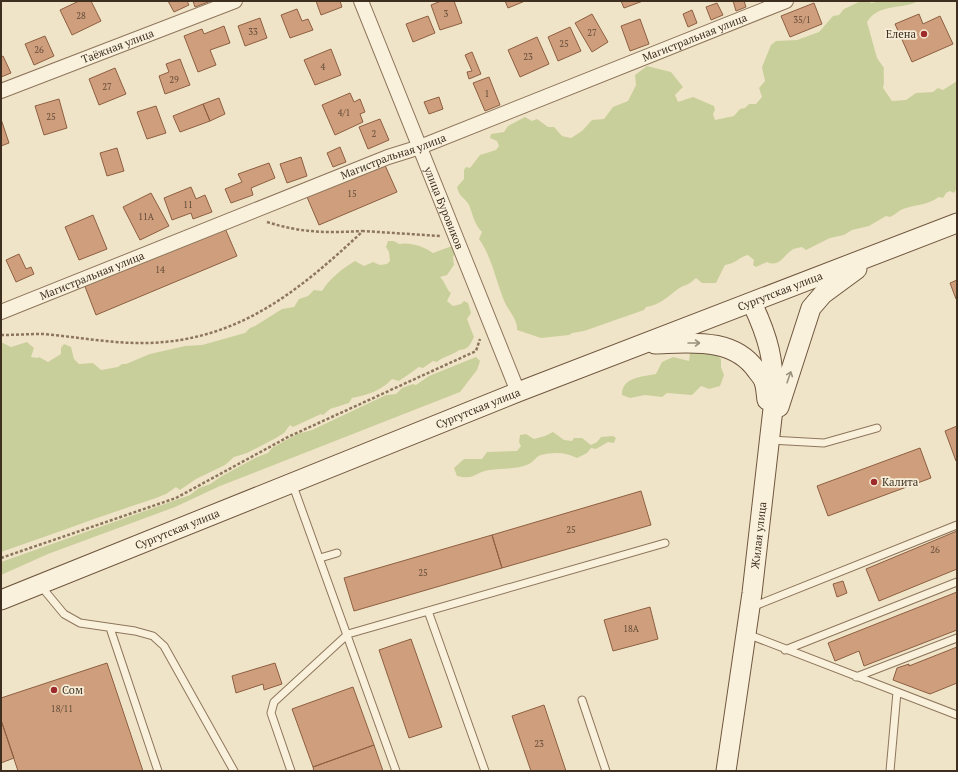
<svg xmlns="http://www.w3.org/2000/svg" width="958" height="772" font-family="'PT Serif',serif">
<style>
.green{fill:#c9cf9b}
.building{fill:#cf9f7d;stroke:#8d5f41}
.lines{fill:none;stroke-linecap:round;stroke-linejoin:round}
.lane-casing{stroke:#8d765c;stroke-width:9}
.street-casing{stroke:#8d765c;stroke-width:16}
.secondary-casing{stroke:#6f573f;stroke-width:21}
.path{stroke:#8d765c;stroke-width:2.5;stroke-dasharray:3 2;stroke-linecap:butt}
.lane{stroke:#faf1dc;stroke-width:7}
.street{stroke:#faf1dc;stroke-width:14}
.secondary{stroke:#faf1dc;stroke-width:19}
.oneway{stroke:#9c907e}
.poi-dot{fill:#9e2a2b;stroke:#f7eed8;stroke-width:1.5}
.labels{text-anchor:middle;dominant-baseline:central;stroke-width:3.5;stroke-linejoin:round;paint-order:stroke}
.number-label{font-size:9px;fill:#624a37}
.poi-label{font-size:11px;fill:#3d2e20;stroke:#f7eed8;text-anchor:start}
.street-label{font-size:11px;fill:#3d2e20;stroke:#f7eed8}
</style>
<rect width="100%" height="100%" fill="#f0e4c8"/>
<!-- green -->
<path class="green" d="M861,1H869L871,3L883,1H919C900,10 879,3 867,22L877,58L884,68C883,75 885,80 883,88L892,101L906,100L916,93L933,92L938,88L943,90L957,81V188L954,193L950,191L946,193L943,198L939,197C925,206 917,204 903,209C898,211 895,215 890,217L886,216L869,226L852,230L844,235L830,238L806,250L802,247C799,248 794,248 792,250C784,255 779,268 767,262L756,267L753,265L754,260L748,255C739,257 735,264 725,265L716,283H702L696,278C688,286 685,284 678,289C667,297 660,305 646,307L644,310L584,331L572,333L569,335L541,338L517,330C518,321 510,312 506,305C496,283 493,259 479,239L482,232C474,224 473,215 469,205C465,197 460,199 457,187L464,179V170L466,167L470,168L480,155L496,150L499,146L497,141L490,138L491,134L504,132L508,126L525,117L532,121L537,119L548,127H554L562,136L571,138L582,131L592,120L604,119L613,107L628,101L636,85L635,75L647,66L671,72L683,87L675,95L678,102L693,97L714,106L715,110L713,114L715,120L734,116L740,109L745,108L749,104H756L762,97L759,88L765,81L762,67L771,45L776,41L797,40L819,32L833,16L839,15L844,9Z
M388,241H394L399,244C410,242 423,246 433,253L452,246L456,252L453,257L454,265L447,275L440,277C446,283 446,289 451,293L447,301L453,306L461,304L464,301L468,303L471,313L467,319L474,337C470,345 468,350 459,350C452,356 443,356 437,362L433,361L423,368L419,367L399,381L392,379C381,391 367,395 352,398L349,403L330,409L323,415L321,414L293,427L290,425L284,433L276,438L247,453L234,457L225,465L196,479L180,490L176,487L166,494L156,498C104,515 53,534 1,552V342L11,347L27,342L34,348L31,357L38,358L39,357L48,362L61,354V348L64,344L71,347L74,359L79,364L93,363L101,370L118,367L122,364H126L150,354L185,346L202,345L245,333L250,328L255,326L282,309L294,307L299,299L308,296L314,290L322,291C330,278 342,269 355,261L364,266L373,262L380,265L387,264L390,261L389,252L386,247Z
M700,350L713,352L721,359V367L724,375L720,386L709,389L701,386L692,395L667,393L662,397L645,395L630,398L622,395C622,377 641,377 656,374L662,362L673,357L689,361L690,353Z
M476,357L480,361L477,370L460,392L220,486L175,507L48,554L1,575V562L190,495L199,488L210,484L222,476L257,457L268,453L272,448L297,434L312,430L386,395L396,394L402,388L413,384L416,385L429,376Z
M553,432L564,440L572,441L574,438H582L591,445L597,442L601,437L613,436L616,438L614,443L608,442L596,449L591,448L587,453L577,458C565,452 554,452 541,455C537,456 533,462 529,464C516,470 502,468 489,470C474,473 475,480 457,476L454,468L464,459H482L487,452L517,451L521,446L519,442L520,435L526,434L534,439L545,436Z"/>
<!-- building -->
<path class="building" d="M79,1H91L101,21L72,35L60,10Z
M168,1H187L189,5L174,12Z
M193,1H211L195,7Z
M316,1H340L342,7L321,15Z
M441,1H454L462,23L440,30L431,5Z
M505,1H525L508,8Z
M621,1H643L624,8Z
M733,1H744L746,7L736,11Z
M717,3L723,15L711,20L706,7Z
M814,3L822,24L790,37L781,16Z
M297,9L302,21L308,19L313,30L290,38L281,15Z
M692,10L697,23L688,27L683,14Z
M592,14L608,42L592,52L575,23Z
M919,14L923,24L940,16L953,44L912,62L895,24Z
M428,16L435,33L413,42L406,24Z
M260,18L267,38L245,46L238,26Z
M640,19L649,44L630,51L621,26Z
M224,26L230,43L210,50L216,65L198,72L184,36L202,29L204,34Z
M570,27L581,51L558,61L548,37Z
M45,36L54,56L34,65L25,44Z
M537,37L549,64L520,77L508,50Z
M331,49L341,75L315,85L304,60Z
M472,52L481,74L469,79L467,72L472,71L465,55Z
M3,56L11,73L1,77V57Z
M180,59L190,85L165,94L159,76L169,72L166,64Z
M115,68L126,94L99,105L89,79Z
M489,77L500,105L485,111L473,83Z
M350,93L354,102L360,99L365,112L360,114L363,122L335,135L322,105Z
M439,97L443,109L429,114L424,102Z
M219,98L225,114L210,121L203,104Z
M59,99L67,128L44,135L35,106Z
M203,104L210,121L180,132L173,116Z
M156,106L166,133L147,139L137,112Z
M1,119L9,143L1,146Z
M380,119L389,140L368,149L359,127Z
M340,147L346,162L333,167L327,153Z
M117,148L124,171L107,176L100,153Z
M301,157L307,176L287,183L280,164Z
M269,163L275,178L251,188L253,195L231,203L225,189L242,182L238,174Z
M384,163L397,192L319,225L307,197Z
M191,187L196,199L205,195L212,212L193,219L191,213L172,220L164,198Z
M151,193L169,226L140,240L123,207Z
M93,215L107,249L79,260L65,227Z
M224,226L237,256L96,315L84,284Z
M19,254L26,269L31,267L34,274L16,282L6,260Z
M957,280V299H956L950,283Z
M957,426V460L956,461L945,431Z
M920,448L931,478L828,516L817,486Z
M641,491L651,525L502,568L492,535Z
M957,531V569L879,601L866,569Z
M492,535L502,568L354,611L344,578Z
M843,581L847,593L837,597L833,584Z
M957,592V630L864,666L859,651L835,661L828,643Z
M650,607L658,639L613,651L604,620Z
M411,639L442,727L409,738L379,650Z
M957,647V683L930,694L893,680L897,668L909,664V666Z
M107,663L143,771H18L1,720V698Z
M275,663L282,684L264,690L263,684L236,693L232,676Z
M353,687L374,745L313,767L292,709Z
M544,705L566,771H531L512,716Z
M1,720L14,758L1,763Z
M374,745L383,771H314L313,767Z"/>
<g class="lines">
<defs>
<path id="lane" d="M770,440L824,443L877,428
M292,483L396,771
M320,558L337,553
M40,585L64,614L80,623L135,631L153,636L164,646L234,771
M752,607L957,525
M428,611L485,771
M110,628L158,771
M747,634L957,715
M785,650L957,582
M856,677L957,638
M582,700L606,771
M291,771L271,713L274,702L348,634L665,543
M890,771L897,692"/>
<g id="street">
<path id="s1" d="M361,1L518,392"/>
<path id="s2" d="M1,91L235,1"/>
<path id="s3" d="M1,312L388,157L420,147L786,1"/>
</g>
<g id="secondary">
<path d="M655,344C691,343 734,337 757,371C760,375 763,378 764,382C766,387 766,394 767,400"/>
<path d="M779,407L811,308L823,294L857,269"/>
<path id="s4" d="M1,600L518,392L957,223"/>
<path id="s5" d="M726,771L752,593L774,400C774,360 769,339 752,303"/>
</g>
</defs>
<!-- lane casing -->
<use href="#lane" class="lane-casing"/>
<!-- street casing -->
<use href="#street" class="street-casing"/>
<!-- secondary casing -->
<use href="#secondary" class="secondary-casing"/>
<!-- path -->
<path class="path" d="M267,222C302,233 326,233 362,231
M1,335C15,335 29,334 43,334C79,337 113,344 149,343C240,340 300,290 363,231L440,236
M1,558L176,498L288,437L476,351L480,339"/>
<!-- lane -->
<use href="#lane" class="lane"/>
<!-- street -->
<use href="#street" class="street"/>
<!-- secondary -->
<use href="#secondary" class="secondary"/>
</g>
<!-- one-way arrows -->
<defs><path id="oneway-shaft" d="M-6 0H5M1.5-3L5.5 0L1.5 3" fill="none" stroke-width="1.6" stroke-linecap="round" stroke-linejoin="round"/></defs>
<g class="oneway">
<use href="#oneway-shaft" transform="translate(694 343)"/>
<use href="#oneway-shaft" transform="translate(789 377) rotate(-71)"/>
</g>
<!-- markers -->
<g class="poi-dot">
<circle cx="924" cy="34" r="4"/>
<circle cx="874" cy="482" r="4"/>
<circle cx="54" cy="690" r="4"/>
</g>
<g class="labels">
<!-- number labels -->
<g class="number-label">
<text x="446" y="14">3</text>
<text x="81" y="16">28</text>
<text x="802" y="20">35/1</text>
<text x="253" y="32">33</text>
<text x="592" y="33">27</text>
<text x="564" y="44">25</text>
<text x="39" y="50">26</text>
<text x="528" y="57">23</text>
<text x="323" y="67">4</text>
<text x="174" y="80">29</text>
<text x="107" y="87">27</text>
<text x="487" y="94">1</text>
<text x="344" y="113">4/1</text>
<text x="51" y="117">25</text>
<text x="374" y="134">2</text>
<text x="352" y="194">15</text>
<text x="188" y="205">11</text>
<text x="146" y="217">11А</text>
<text x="160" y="270">14</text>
<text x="571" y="530">25</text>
<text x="935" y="550">26</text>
<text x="423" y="573">25</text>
<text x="631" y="629">18А</text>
<text x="62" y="709">18/11</text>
<text x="539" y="744">23</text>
</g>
<!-- poi labels -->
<g class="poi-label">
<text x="916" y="34" text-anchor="end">Елена</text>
<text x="882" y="482">Калита</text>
<text x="62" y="690">Сом</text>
</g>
<!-- street labels -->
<g class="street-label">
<text stroke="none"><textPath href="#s3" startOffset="746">Магистральная улица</textPath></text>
<text stroke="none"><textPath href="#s2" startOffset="125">Таёжная улица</textPath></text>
<text stroke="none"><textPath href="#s3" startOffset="422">Магистральная улица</textPath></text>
<text stroke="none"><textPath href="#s1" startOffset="223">улица Буровиков</textPath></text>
<text stroke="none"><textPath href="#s3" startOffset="98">Магистральная улица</textPath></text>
<text stroke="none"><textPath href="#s4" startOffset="838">Сургутская улица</textPath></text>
<text stroke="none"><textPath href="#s4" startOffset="514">Сургутская улица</textPath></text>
<text stroke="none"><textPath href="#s4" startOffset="190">Сургутская улица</textPath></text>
<text stroke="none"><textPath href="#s5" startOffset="238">Жилая улица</textPath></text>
</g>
</g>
<!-- border -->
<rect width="958" height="772" fill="none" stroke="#3d2e20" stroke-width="4"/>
</svg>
